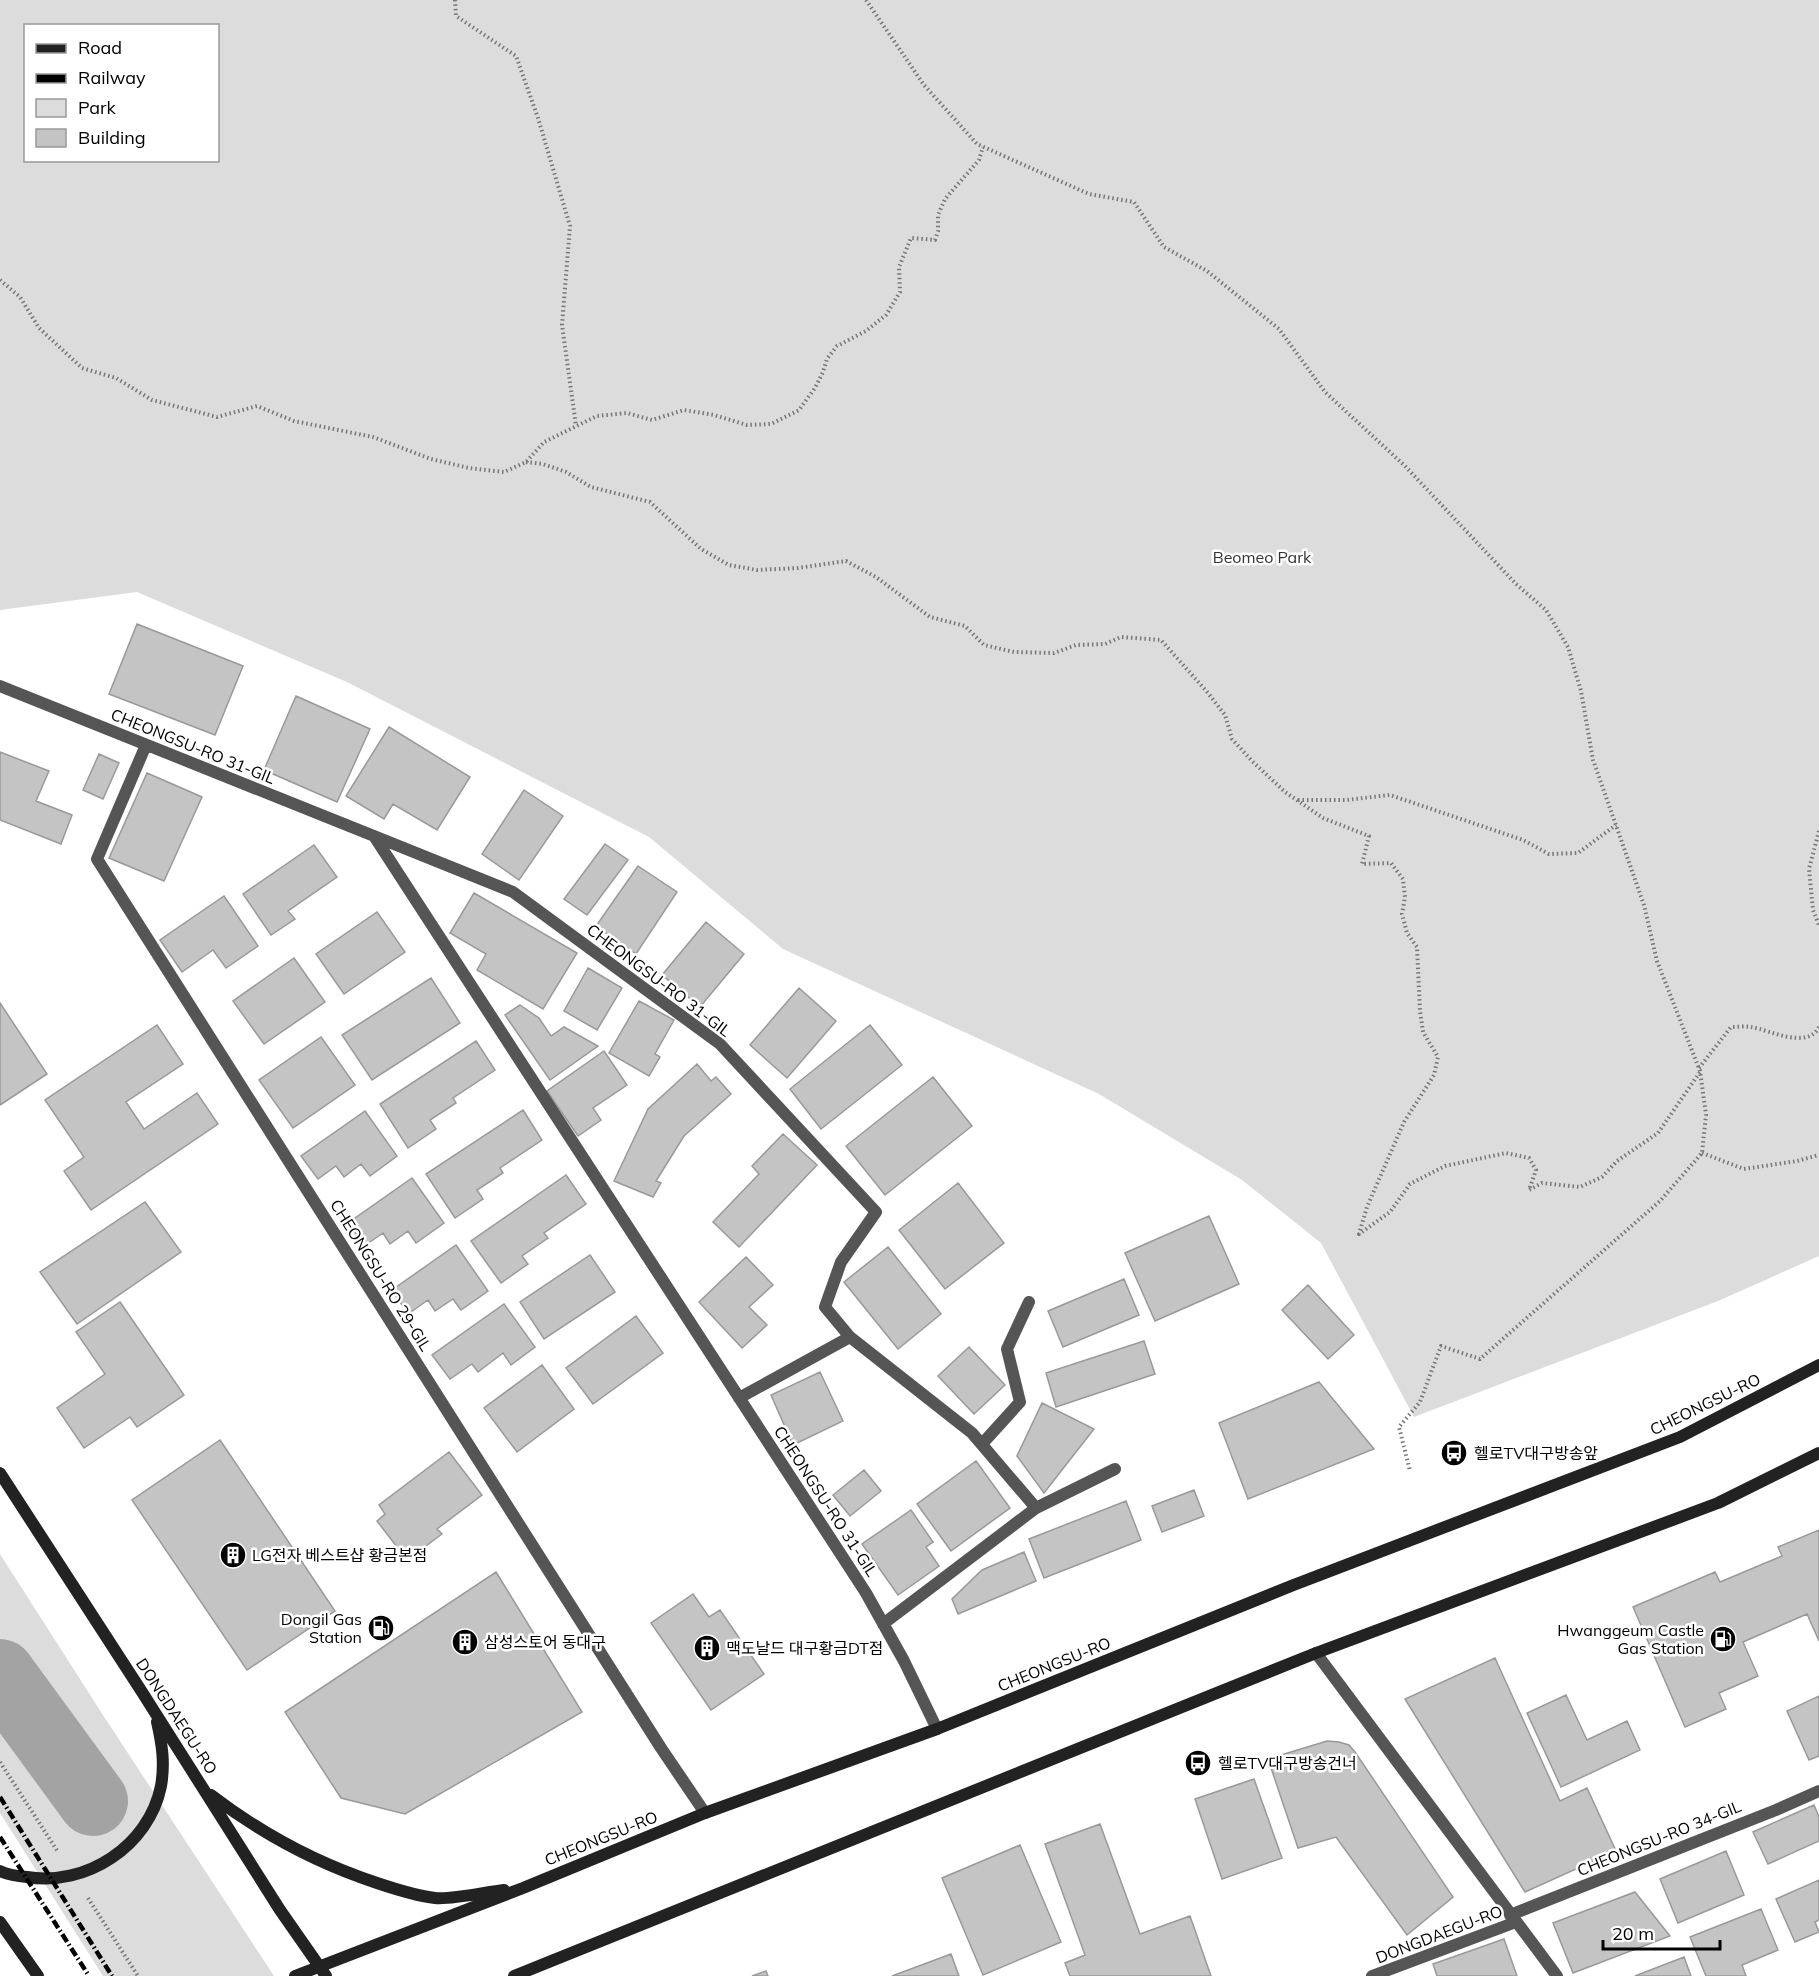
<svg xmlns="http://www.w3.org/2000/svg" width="1819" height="1976" font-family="Mulish,'Noto Sans KR',sans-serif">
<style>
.green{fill:#dcdcdc;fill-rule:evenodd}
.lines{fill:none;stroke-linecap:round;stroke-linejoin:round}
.river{stroke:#a3a3a3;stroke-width:70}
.building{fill:#c4c4c4;stroke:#999;stroke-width:1.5}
.path{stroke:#777;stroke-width:4;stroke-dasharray:1.5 3;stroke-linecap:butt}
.street{stroke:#555;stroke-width:12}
.secondary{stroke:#222;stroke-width:12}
.rail{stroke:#000;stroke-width:4.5;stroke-dasharray:9 3 1.5 3;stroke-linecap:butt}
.labels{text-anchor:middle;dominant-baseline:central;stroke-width:5;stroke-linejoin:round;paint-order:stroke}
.park-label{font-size:16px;fill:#333;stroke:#fff}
.street-label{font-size:16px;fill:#000;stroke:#fff}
.poi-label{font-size:16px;fill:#000;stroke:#fff;text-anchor:start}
</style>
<rect width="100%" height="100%" fill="#fff"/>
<!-- green -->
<path class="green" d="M0,0H1819V1256L1718,1301L1414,1417L1321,1243L1242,1180L1099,1094L783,949L649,837L347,682L137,592L0,610ZM26,26H218V160H26Z
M0,1554L101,1712L274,1976H103L0,1813Z"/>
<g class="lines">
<!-- river -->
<path class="river" d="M0,1674L93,1801"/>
</g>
<!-- building -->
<path class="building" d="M137,624L243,666L215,735L109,694Z
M296,696L370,729L337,802L264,770Z
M389,727L470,777L437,830L393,804L384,819L346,796Z
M0,752L49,771L36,801L72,815L61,844L0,820Z
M99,754L119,763L103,799L83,790Z
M147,773L202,797L164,881L109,858Z
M524,790L563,816L519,880L482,854Z
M605,844L628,860L587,915L564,899Z
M314,845L337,877L288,911L295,919L271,935L243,894Z
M638,866L677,892L636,954L596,926Z
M474,893L577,953L543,1009L477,970L486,954L450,933Z
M224,896L258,946L226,968L213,950L182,972L160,940Z
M377,912L405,952L344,994L316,954Z
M706,922L744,954L700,1007L662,975Z
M294,958L325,1002L264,1044L233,1001Z
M588,968L622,988L597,1030L564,1011Z
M431,978L460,1023L372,1080L342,1035Z
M799,988L836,1021L787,1078L750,1045Z
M639,1001L674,1020L655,1054L660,1057L649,1076L609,1053Z
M0,1003L47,1074L0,1105Z
M520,1005L539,1018L551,1036L564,1027L598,1046L550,1080L505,1015Z
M157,1025L183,1064L126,1102L144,1129L197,1093L218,1124L91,1210L64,1171L84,1157L45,1100Z
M870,1025L902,1065L821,1129L790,1089Z
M321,1037L355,1085L293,1128L259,1080Z
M476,1041L495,1070L453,1098L456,1103L430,1120L436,1129L408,1148L380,1104Z
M604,1051L627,1085L593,1108L601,1120L578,1136L547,1091Z
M697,1064L711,1081L716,1077L731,1094L684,1136L656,1181L661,1183L653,1197L614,1181L648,1109Z
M933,1077L972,1126L885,1195L846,1146Z
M523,1110L542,1140L500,1168L503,1173L477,1190L483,1199L455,1218L426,1174Z
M365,1111L397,1156L370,1176L361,1164L344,1177L336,1166L318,1179L301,1156Z
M783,1134L817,1165L739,1247L713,1222L759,1174L752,1166Z
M566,1175L586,1204L544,1233L548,1238L522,1256L528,1264L501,1283L471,1241Z
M412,1178L444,1223L416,1243L408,1231L390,1244L383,1233L364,1246L348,1223Z
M958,1183L1004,1243L945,1289L899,1230Z
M145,1202L181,1252L77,1324L40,1272Z
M1209,1216L1239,1284L1155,1321L1125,1253Z
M456,1245L488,1291L461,1310L453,1299L435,1311L428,1300L408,1314L392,1290Z
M888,1247L941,1314L898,1349L844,1282Z
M590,1255L615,1292L544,1339L520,1302Z
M746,1257L773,1285L749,1307L767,1325L742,1348L699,1302Z
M1124,1279L1139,1315L1063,1347L1048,1311Z
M1308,1285L1354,1335L1328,1359L1282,1310Z
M120,1302L184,1395L137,1427L130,1417L84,1448L57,1408L105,1374L76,1332Z
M504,1304L535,1347L511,1365L503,1353L478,1372L472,1364L450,1379L432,1355Z
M636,1316L663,1353L593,1404L566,1368Z
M1144,1341L1155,1374L1056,1407L1046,1373Z
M969,1347L1005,1385L974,1414L938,1376Z
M542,1365L574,1409L517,1452L484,1408Z
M820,1372L843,1421L793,1445L771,1395Z
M1319,1382L1374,1449L1248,1499L1219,1423Z
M1042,1403L1094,1429L1044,1493L1017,1456Z
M220,1440L335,1611L247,1670L132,1500Z
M449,1452L482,1495L437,1529L442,1534L407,1560L377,1521L385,1514L379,1505Z
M976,1461L1010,1508L951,1551L917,1504Z
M864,1470L881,1491L850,1516L833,1495Z
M1194,1490L1204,1516L1162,1532L1152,1506Z
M1126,1501L1141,1540L1044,1578L1029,1539Z
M911,1510L933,1542L926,1547L939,1566L898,1595L862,1544Z
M1819,1530V1641L1807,1614L1743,1642L1758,1676L1719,1693L1726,1709L1685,1727L1633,1607L1715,1572L1720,1582L1782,1556L1778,1547Z
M1024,1552L1036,1581L958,1614L952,1599L982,1570Z
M496,1572L582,1712L405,1814L341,1798L285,1712Z
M693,1594L709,1617L720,1610L764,1674L711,1710L651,1623Z
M1495,1658L1560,1801L1587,1788L1616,1851L1525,1892L1405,1699Z
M1566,1695L1587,1740L1627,1721L1640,1750L1561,1787L1527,1713Z
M1819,1696V1756L1809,1760L1787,1711Z
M1327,1741L1339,1742L1349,1745L1355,1752L1453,1897L1407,1935L1336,1837L1298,1848L1268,1759Z
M1254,1779L1282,1858L1222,1879L1195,1799Z
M1814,1805L1819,1817V1841L1768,1864L1753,1832Z
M1100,1824L1140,1934L1190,1916L1211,1976H1070L1065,1963L1085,1955L1045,1844Z
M1020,1845L1061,1942L983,1975L942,1878Z
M1726,1851L1744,1895L1678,1923L1660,1879Z
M1819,1880V1920L1815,1922L1819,1932L1795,1942L1776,1899Z
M1635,1892L1670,1936L1573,1973L1553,1923Z
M1761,1909L1778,1950L1742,1965L1746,1976H1706L1690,1937Z
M1504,1939L1517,1976H1437L1433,1964Z
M951,1954L959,1976H892Z
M1684,1957L1691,1976H1635Z
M766,1971L768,1976H752Z"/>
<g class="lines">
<!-- path -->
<path class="path" d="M455,0L456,16L516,56L538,118L570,226L562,325L576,426
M866,0L924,85L977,144L1089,194L1134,202L1164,247L1207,271L1279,329L1325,392L1405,466L1516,584L1546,610L1568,647L1581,691L1593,760L1644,905L1657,961L1700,1071L1706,1115L1702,1153L1660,1201L1480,1359L1441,1346L1420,1402L1399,1427L1410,1471
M0,280L20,297L39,328L82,368L116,378L152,400L217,417L257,406L294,421L373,437L431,459L469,468L504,472L526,462L544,442L597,416L627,413L652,420L684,410L714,415L747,425L771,424L799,410L815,388L823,372L827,359L837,346L866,331L886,315L900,292L899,267L911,238L935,240L938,231V215L945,199L979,160L983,147
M526,462L543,464L566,472L591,487L650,502L701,549L729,565L757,570L798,568L846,561L876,577L930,617L965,626L984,645L1014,652L1054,653L1076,645L1105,644L1121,637L1161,640L1208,693L1225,715L1232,739L1252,761L1285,792L1323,818L1369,836L1362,864L1391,863L1403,879L1405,897L1402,914L1407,933L1417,947L1420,1011L1423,1032L1438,1057L1434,1075L1404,1122L1367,1207L1359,1234L1390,1212L1410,1184L1445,1166L1506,1153L1529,1158L1536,1170L1529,1190L1542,1183L1580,1187L1602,1177L1617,1161L1658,1133L1700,1072
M1298,800H1346L1390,795L1523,840L1549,854L1578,853L1616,825
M1819,831L1809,869L1813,910L1819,925
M1699,1068L1731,1027C1738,1027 1745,1026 1751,1027C1770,1030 1807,1050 1819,1027
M1702,1153L1744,1169L1797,1161L1819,1155
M0,1762L58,1852
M88,1898L138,1976"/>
<!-- street -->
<path class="street" d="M0,686L374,836L866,1593L904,1661L937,1729
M146,745L97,859L661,1748L705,1813
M374,836L513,892L720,1044L876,1212L841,1262L825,1307L850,1337L972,1433L1036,1508
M739,1398L850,1337
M982,1444L1020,1402L1007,1349L1029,1302
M883,1624L1036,1508L1115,1469
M1316,1653L1557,1976
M1510,1915L1776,1810L1819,1791
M1372,1976L1516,1922"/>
<!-- secondary -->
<path class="secondary" d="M0,1473L142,1692L280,1910L326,1976
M211,1795C262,1834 316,1863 377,1883C395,1889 416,1896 435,1898C451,1900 486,1892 504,1890
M0,1871C8,1875 17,1876 27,1877C86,1887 149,1846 161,1786C165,1763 162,1744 157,1722
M0,1922L38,1976
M295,1976L523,1888L705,1813L937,1729L1291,1586L1680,1437L1819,1365
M514,1976L1316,1653L1718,1503L1819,1453"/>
<!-- rail -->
<path class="rail" d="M0,1797L112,1976
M0,1837L89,1976"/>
</g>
<!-- icons -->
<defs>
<symbol id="bus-disc" viewBox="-11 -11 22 22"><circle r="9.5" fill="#000" stroke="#fff"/><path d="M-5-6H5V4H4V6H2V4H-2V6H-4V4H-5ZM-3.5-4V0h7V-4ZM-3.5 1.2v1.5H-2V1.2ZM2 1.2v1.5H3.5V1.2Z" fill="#fff"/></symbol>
<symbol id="building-disc" viewBox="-11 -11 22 22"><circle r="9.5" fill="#000" stroke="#fff"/><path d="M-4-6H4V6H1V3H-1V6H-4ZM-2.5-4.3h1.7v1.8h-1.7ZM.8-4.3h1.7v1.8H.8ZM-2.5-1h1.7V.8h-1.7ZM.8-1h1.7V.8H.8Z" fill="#fff"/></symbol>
<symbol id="fuel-disc" viewBox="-11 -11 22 22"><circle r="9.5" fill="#000" stroke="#fff"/><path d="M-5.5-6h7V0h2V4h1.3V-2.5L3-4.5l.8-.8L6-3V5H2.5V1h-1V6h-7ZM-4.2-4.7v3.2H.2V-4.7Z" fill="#fff"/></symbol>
</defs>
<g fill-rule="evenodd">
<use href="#bus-disc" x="1439" y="1438" width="30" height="30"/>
<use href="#building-disc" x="218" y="1540" width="30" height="30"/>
<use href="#fuel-disc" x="366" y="1613" width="30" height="30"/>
<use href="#fuel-disc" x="1708" y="1624" width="30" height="30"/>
<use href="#building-disc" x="450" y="1627" width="30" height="30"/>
<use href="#building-disc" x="692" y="1633" width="30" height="30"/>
<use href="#bus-disc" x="1183" y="1748" width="30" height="30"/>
</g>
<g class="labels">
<!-- park labels -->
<g class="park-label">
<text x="1262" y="557">Beomeo Park</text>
</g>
<!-- street labels -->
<g class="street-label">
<text transform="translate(193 746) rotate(22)">CHEONGSU-RO 31-GIL</text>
<text transform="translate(659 980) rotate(37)">CHEONGSU-RO 31-GIL</text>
<text transform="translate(381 1275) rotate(58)">CHEONGSU-RO 29-GIL</text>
<text transform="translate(1705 1404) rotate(-26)">CHEONGSU-RO</text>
<text transform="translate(826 1501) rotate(57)">CHEONGSU-RO 31-GIL</text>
<text transform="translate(1054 1664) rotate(-22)">CHEONGSU-RO</text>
<text transform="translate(177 1716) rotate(57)">DONGDAEGU-RO</text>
<text transform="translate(601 1838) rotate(-22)">CHEONGSU-RO</text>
<text transform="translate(1659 1838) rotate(-22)">CHEONGSU-RO 34-GIL</text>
<text transform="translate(1439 1934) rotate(-21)">DONGDAEGU-RO</text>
</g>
<!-- poi labels -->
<g class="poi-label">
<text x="1474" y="1453">헬로TV대구방송앞</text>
<text x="252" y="1555">LG전자 베스트샵 황금본점</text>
<text x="362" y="1619" text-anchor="end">Dongil Gas<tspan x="362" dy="18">Station</tspan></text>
<text x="1704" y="1630" text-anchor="end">Hwanggeum Castle<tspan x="1704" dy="18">Gas Station</tspan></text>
<text x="484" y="1642">삼성스토어 동대구</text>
<text x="726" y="1648">맥도날드 대구황금DT점</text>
<text x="1218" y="1763">헬로TV대구방송건너</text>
</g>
</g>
<!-- legend -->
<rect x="24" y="24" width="195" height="138" fill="#ffffff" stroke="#999999" stroke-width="1.5"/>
<rect x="36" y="44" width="30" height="9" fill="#222222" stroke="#999999" stroke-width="1.5"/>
<text x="78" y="54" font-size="18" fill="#000000">Road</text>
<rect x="36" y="74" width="30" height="9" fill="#000000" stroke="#999999" stroke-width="1.5"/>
<text x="78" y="84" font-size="18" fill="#000000">Railway</text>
<rect x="36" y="99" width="30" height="18" fill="#dcdcdc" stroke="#999999" stroke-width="1.5"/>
<text x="78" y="114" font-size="18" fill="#000000">Park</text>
<rect x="36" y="129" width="30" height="18" fill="#c4c4c4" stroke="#999999" stroke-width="1.5"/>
<text x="78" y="144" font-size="18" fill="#000000">Building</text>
<!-- scale -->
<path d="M1603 1940v9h117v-9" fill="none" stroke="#000000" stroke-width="3"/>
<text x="1612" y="1940" font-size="18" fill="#000000" stroke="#ffffff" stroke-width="4.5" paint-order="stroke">20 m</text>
</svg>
